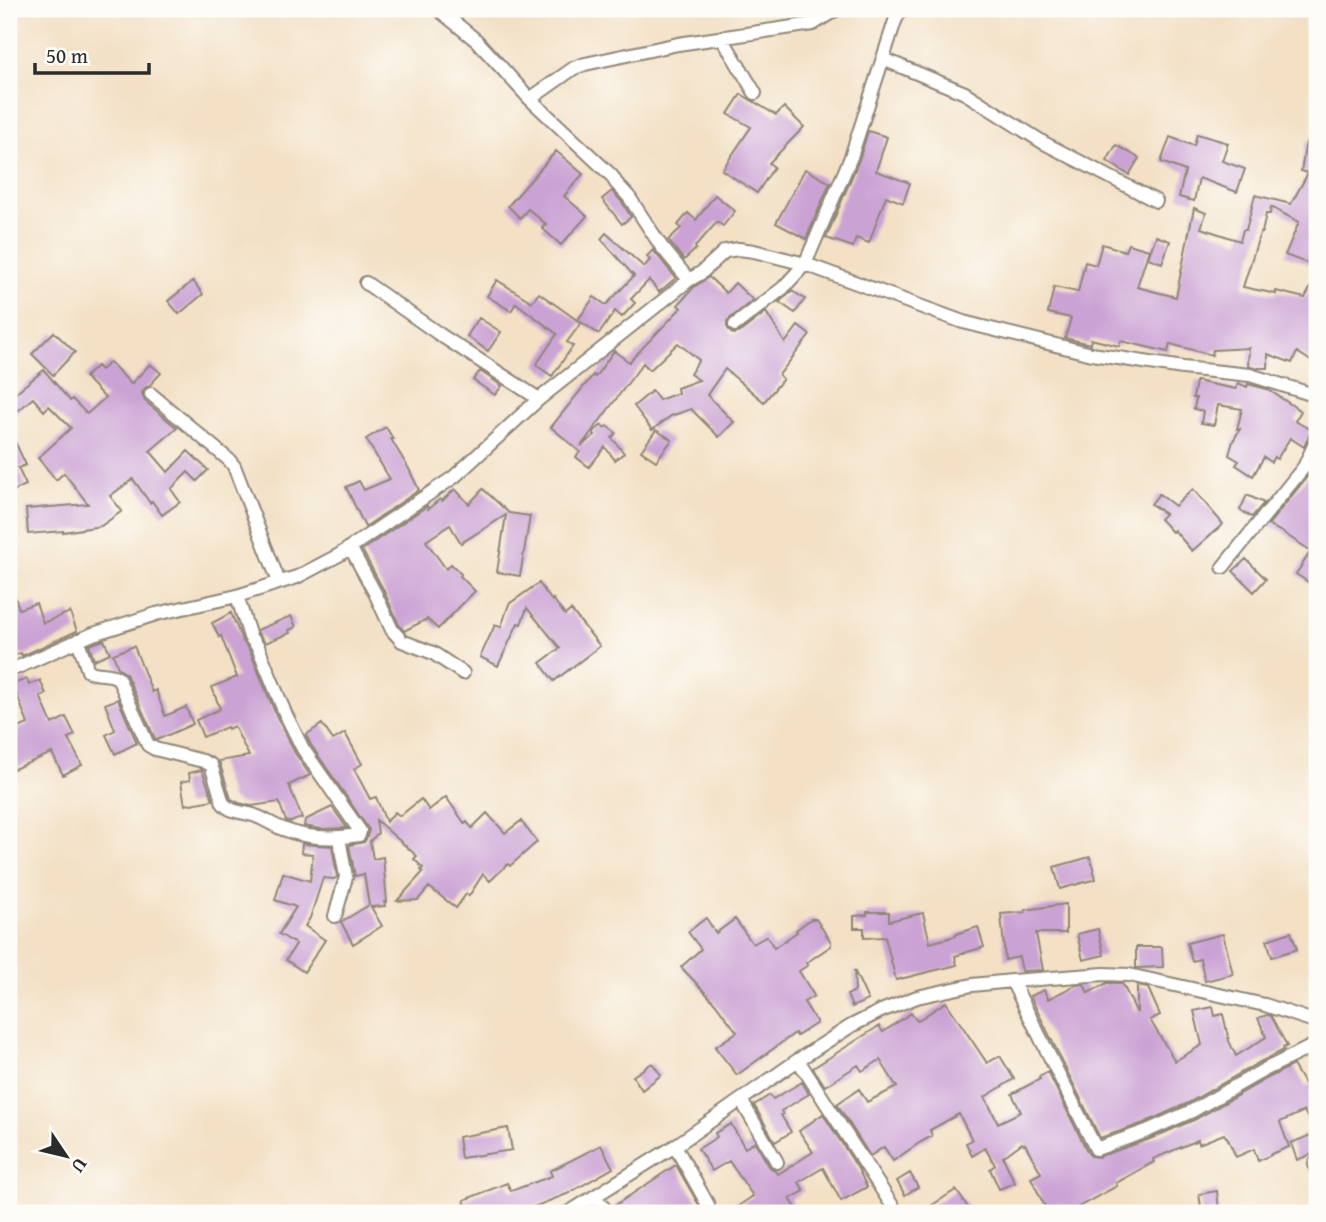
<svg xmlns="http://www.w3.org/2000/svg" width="1326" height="1222" font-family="'Gentium Book Plus',serif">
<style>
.building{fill:#cba2d4}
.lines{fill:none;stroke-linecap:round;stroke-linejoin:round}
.minor-casing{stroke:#8f8678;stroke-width:16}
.minor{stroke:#fff;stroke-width:12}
</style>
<rect width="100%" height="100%" fill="#fdfcf7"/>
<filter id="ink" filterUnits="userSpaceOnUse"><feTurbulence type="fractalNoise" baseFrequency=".0143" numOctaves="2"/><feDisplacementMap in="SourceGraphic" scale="14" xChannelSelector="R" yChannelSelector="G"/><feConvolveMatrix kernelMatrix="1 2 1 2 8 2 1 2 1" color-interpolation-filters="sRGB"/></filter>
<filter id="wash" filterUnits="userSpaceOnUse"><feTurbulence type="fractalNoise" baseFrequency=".00686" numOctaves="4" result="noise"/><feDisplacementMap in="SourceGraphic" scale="28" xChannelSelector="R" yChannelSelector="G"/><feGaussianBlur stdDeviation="1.57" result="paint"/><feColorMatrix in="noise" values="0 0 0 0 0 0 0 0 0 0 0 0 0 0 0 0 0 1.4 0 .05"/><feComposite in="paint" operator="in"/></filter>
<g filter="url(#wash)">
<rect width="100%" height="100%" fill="#f3e0c5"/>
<g id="blocks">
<!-- building -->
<path class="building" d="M741,94L776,115L784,107L804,127L769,163L774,167L757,193L722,170L751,127L728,114Z
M868,131L887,137L876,171L910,183L903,203L886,196L869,243L856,238L853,247L826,238L859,160Z
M1197,134L1228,143L1222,161L1245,169L1237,192L1199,178L1194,201L1179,197L1185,171L1161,162L1170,137L1194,146Z
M1306,142L1317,144V222L1310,235L1317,238V267L1285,255L1299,222L1271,207L1270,214H1266L1262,233H1260L1243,287L1276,294V291L1305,298L1317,275V365L1297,352L1292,363L1268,354V368H1256L1248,366L1249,348L1213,350L1212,355L1170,344L1168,352L1121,341L1119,346L1091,339L1090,344L1065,338L1071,318L1048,313L1054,287L1078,292L1085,262L1096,265L1102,244L1125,251L1128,244L1149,250L1137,287L1176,297L1194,208L1206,213L1201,228L1240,241L1243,230H1246L1255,195L1291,204L1308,173L1301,171Z
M1116,145L1139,158L1129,175L1107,161Z
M556,151L583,174L564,196L587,216L561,245L542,228L546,224L528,209L520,218L508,206Z
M805,169L830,183L806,239L776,223Z
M612,191L622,202L631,217L622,224L602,199Z
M715,195L735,211L723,226L717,222L695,247L696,249L684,260L668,240L681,228L678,225L688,213L696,220Z
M606,233L644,267L650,260L647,256L653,250L676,278L659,292L649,280L631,299L635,303L622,317L615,311L599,334L578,320L594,297L606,305L634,276L601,239Z
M1156,236L1170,241L1162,263L1148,258Z
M709,277L726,293L735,283L753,300L727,321V327L731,333L735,334L740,332L766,312L785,343L798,326L810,335L779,375L783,379L764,402L725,369L707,395L734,422L719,437L691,409L671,416L652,430L634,406L652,391L659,400L678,393L677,388L699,380L690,374L699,360L678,343L650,370L643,363L581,446L595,435L593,432L602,425L604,428L607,426L616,433L612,438L624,453L615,460L605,447L589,467L576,457L580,452L551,427L593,375L595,377L614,351L629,362L681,308L678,305L694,287Z
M497,280L532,302L539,293L581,323L567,342L573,346L552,376L536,365L557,334L516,303L511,311L487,296Z
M193,281L203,294L179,314L168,301Z
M792,291L805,299L795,313L779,302Z
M479,318L501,332L488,351L467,336Z
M54,332L75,352L53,375L32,354Z
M110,362L131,384L150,364L161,373L149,386L145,388L142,393L145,401L177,428L150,451L168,472L188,451L208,470L197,481L188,472L171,489L180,502L162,515L152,501L150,503L133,479L110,496L122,511L101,526L63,532V531L28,534L26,509L88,504L64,473L56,480L38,458L71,428L49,406L44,411L33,398L9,418V398L44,370L70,401L72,399L87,414L105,398L85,377L97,366L101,370Z
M480,371L502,386L495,395L473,380Z
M1196,381L1236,389L1238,383L1247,387L1248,384L1267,389L1301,411L1295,421L1313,431L1309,435L1304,447L1290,438L1277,459L1274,457L1271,462L1264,457L1253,476L1236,465L1239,461L1229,455L1233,441L1240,429H1237L1242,409L1218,405L1214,425L1201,423L1203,411L1194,409L1196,398H1193Z
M386,427L393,439H391L409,469L419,490L365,527L346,487L359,481L364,490L390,479L366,439Z
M9,429L26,465L18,468L26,485L9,493Z
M656,430L672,440L656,461L641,451Z
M1317,459V588L1296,574L1311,551L1282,532L1268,525L1311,472Z
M455,489L469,504L483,489L509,513L530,516L520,576L497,572L506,515L461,543L450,525L426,541L446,569L451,564L461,574L460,576L475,591L438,629L427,619L404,631L399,625L383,589L362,550L427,506L428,509L440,499L442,501Z
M1193,489L1223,524L1192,551L1174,530L1172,532L1160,519L1165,514L1151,504L1159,494L1175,506Z
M1247,495L1264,503L1252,517L1240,510Z
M1246,559L1266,579L1254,592L1233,571Z
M539,583L552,601L553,599L565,615L571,610L600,646L554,681L540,663L560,648L527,608L521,624L518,623L498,666L480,657L495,625L501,627L509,604Z
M12,587L19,609L36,603L43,623L70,612L77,631L22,656L21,653L9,657V588Z
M231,613L242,640L249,649L277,717L295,753L310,775L289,785L302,818L290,822L286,821L279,802L251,806L239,803L231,799L219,761L249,756L234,726L228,729L227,727L203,737L196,720L220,709L212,687L237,677L221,636L219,637L212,623Z
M291,616L296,627L289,630L290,633L265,643L258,633L257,630Z
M104,640L110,653L94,660L89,645Z
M134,646L152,692L156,690L165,716L186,707L193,724L157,740L155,739L126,674L118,668L113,654Z
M27,679L29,685L40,680L46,694L40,696L52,724L66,717L75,735L68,738L82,765L63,775L52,753L9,771V732L28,724L13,684Z
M118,699L137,743L115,754L106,735L115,730L105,704Z
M322,724L333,740L345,733L362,764L354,769L370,799L376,797L386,822L395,812L400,816L421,799L429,810L446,797L465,824L467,822L472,828L487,813L505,833L521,821L537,842L510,866L508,864L490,881L483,874L469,896L466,894L456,908L429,887L418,900L397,901L423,872L421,870L423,868L414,859L417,856L376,820L378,833L370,841L373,859L383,857L387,902H384L385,906L371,907L382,926L353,944L341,922L369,905L364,874L355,876L349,845L364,842L367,837L369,830L311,745L306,735Z
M202,770L213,800L185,805L181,782L190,780L189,773Z
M332,807L347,828L321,829L304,826L305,820Z
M302,844L332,846L337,877L334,879L323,878L310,918L305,926L325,940L304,972L286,960L296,944L279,934L296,907L275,900L283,873L310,881L313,854L301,853Z
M1090,857L1096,879L1060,889L1054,867Z
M1066,904V933H1036L1043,970L1022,971L1019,957L1005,960L1001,914L1025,912V910Z
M867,912H889V921L923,913L930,943L956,936V934L978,927L984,947L955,956L957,965L896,980L885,937L864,938V928H854V916L867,915Z
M706,918L716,933L735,919L753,944L767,936L774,948L797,932L796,930L811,919H816L831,942V946L806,963L808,965L799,971L814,996L804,1002L817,1023L797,1036L795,1033L737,1075L715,1047L737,1032L715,1003L681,967L701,949L688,932Z
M1098,929L1104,955L1083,960L1077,934Z
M1291,932L1297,949L1272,957L1267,940Z
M1223,934L1233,974L1205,981L1200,959L1192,961L1187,943Z
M1136,947H1162L1163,967L1136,968Z
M854,970L868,1000L852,1007L847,995L855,991Z
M1107,983H1122L1137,1013V986L1148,988L1160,1015L1150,1020L1175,1061L1202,1045L1194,1011L1213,1007L1215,1016L1223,1014L1229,1041L1236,1056L1266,1037L1258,1018L1267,1015L1271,1016L1287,1046L1283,1048L1284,1050L1260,1062L1188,1103L1144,1123L1100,1138L1030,996L1044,990L1048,999L1076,985L1084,984L1088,993Z
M946,1002L987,1063L1000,1056L1014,1079L985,1097L998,1123L1021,1112L1012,1094L1040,1079L1039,1077L1048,1072L1088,1153L1091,1156L1098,1157L1150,1139L1196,1119L1268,1078L1293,1065L1306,1087L1314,1083L1317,1091V1152L1297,1160L1291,1143L1316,1133L1304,1111L1280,1122L1289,1147L1271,1154V1155L1258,1161L1254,1149L1236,1157L1227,1137H1226L1224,1134L1199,1144L1198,1140L1153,1159L1154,1162L1116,1183L1117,1186L1078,1207L1082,1213H1048L1031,1178L1041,1173L1025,1144L1024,1145L1022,1143L1003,1157L1015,1183L999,1189L990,1169L995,1165L985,1148L972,1156L966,1143L972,1140L959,1114L930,1130L932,1136L919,1143L893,1161L884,1147L870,1156L837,1104L859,1089L867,1102L897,1087L880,1060L862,1071L858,1065L825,1086L813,1068L879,1026L883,1032L911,1013L917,1021Z
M652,1063L661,1075L642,1090L633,1076Z
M802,1082L809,1094L781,1111L783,1114L781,1115L791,1132L775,1142L754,1105L770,1095L773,1099Z
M823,1114L857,1167L867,1187L841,1201L823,1168L799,1182L804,1191L790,1199L800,1213H728L753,1196L729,1161L712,1171L698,1149L717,1137L715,1133L731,1124L745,1148L755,1142L769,1166L778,1174L813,1152L799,1131Z
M508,1128L512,1150L461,1158L458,1137Z
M601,1145L613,1168L567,1194L518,1213H469L464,1200L507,1183L511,1191L552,1176L550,1171Z
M676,1165L703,1212L701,1213H617L614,1206Z
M910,1173L918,1187L905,1195L897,1181Z
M956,1190L972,1213H920L954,1191Z
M1217,1191L1219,1210L1202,1213L1199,1194Z"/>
</g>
</g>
<g filter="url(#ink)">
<use href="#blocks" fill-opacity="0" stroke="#8f8678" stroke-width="2"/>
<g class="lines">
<defs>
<path id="minor" d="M438,9L477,41L530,99L612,176L616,183L629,197L661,246L689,280
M722,38L755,93
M883,59L965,93L1044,143L1156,201
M530,99L574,68L585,64L678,44L813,24L837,9
M366,283L439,334L539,399
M735,325L783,288L805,264L851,157L895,21L901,9
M151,394L229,460L234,466L279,582
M350,547L375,593L392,630L402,641L433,653L463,673
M1223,567L1304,467L1317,439
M78,640L88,671C98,676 109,672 118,678L148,745L155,749L203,761L211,765L223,803C230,812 242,812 253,815C263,818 272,825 283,829C307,839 334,839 359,835L360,831L303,749L285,713L258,647L250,637L237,596
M9,671L93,634L156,614L237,596L297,577L339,555L454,477L539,399L689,280L701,273L725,251L739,249L754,251L805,264L963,322L1092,354L1183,368L1250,375L1317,396
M335,916L346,877L339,838
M1012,981L1096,1149L1147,1131L1192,1111L1264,1070L1317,1044
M798,1060L897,1213
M741,1100L777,1162
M675,1146L708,1205
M1317,1161L1315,1164L1317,1171
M595,1197L608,1213
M568,1213L675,1146L798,1060L851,1026L881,1011L917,997L972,985L1012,981L1104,974L1129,975L1265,1005L1317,1022"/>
</defs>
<!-- minor casing -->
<use href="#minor" class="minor-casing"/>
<!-- minor -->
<use href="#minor" class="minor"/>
</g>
</g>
<!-- margin -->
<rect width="1326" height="1222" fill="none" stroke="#fdfcf7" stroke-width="35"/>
<!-- north arrow -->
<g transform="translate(66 1156) rotate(125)" stroke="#fdfcf7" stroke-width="5" paint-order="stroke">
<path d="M0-5L12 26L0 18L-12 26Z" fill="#2b2b2b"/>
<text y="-10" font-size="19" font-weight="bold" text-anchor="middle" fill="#2b2b2b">U</text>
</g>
<!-- scale -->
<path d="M35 63v10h114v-10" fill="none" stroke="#2b2b2b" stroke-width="3.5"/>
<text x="46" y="63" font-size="21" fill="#2b2b2b" stroke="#fdfcf7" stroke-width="5" paint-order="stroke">50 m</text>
</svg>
